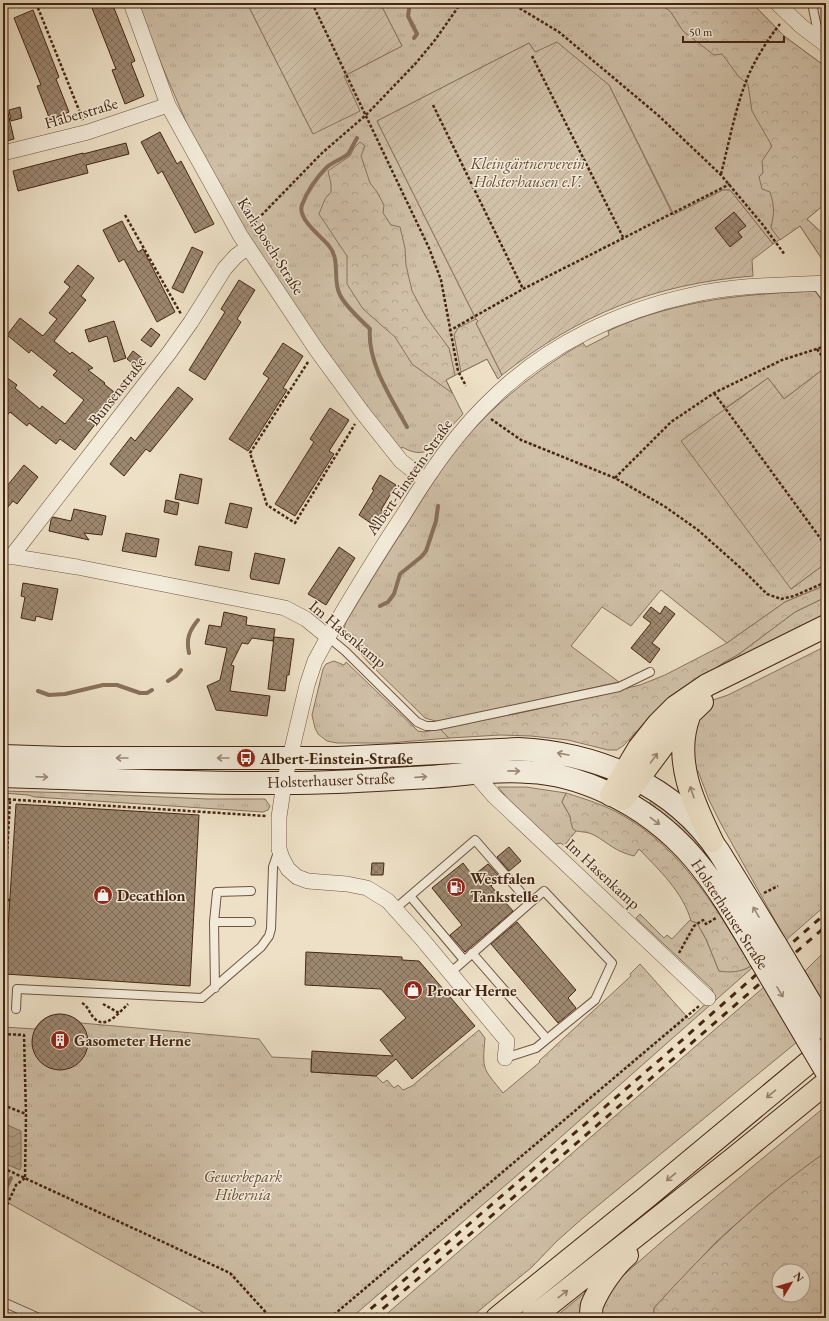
<svg xmlns="http://www.w3.org/2000/svg" width="829" height="1321" font-family="'EB Garamond',serif">
<style>
.grass{fill:url(#grass-tufts);stroke:#8a735e}
.forest{fill:url(#forest-crowns);stroke:#8a735e;fill-rule:evenodd}
.garden{fill:url(#garden-furrows);stroke:#8a735e}
.water{fill:url(#water-waves);stroke:#88705a}
.lines{fill:none;stroke-linecap:round;stroke-linejoin:round}
.stream{stroke:#88705a;stroke-width:4}
.building{fill:url(#building-cross-hatch);stroke:#452613}
.lane-casing{stroke:#6f5440;stroke-width:10}
.street-casing{stroke:#6f5440;stroke-width:16}
.secondary-casing{stroke:#452613;stroke-width:24}
.highway-casing{stroke:#452613;stroke-width:24}
.path{stroke:#452613;stroke-width:2.5;stroke-dasharray:3 2;stroke-linecap:butt}
.lane{stroke:#f3ebda;stroke-width:8}
.street{stroke:#f3ebda;stroke-width:15}
.secondary{stroke:#f3ebda;stroke-width:22}
.highway{stroke:#ede0c6;stroke-width:22}
.rail{stroke:#452613;stroke-width:3;stroke-dasharray:7 7;stroke-linecap:butt}
.secondary-bridge-casing{stroke:#452613;stroke-width:24;stroke-linecap:butt}
.secondary-bridge{stroke:#f3ebda;stroke-width:22}
.oneway{stroke:#9c8876}
.oneway2{stroke:#99836c}
.labels{text-anchor:middle;dominant-baseline:central;stroke-width:3;stroke-linejoin:round;paint-order:stroke}
.street-label{font-size:16px;fill:#452613;stroke:#f3ebda}
.park-label{font-size:16px;font-style:italic;fill:#684c38;stroke:#f3ebda}
.poi-label{font-size:16px;font-weight:bold;fill:#452613;stroke:#f3ebda;text-anchor:start}
</style>
<defs>
<pattern id="grass-tufts" width="24" height="20" patternUnits="userSpaceOnUse"><rect width="24" height="20" fill="#d0c0a8"/><path d="M3 7l-1-3M5 7V3M7 7l1-3M15 17l-1-3M17 17v-4M19 17l1-3" fill="none" stroke="#b4a590"/></pattern>
<pattern id="forest-crowns" width="20" height="18" patternUnits="userSpaceOnUse"><rect width="20" height="18" fill="#d0c0a8"/><path d="M2 6a3 3 0 1 1 6 0M12 15a3 3 0 1 1 6 0" fill="none" stroke="#b4a590"/></pattern>
<pattern id="garden-furrows" width="10" height="10" patternUnits="userSpaceOnUse"><rect width="10" height="10" fill="#d0c0a8"/><path d="M-1 1l2-2M0 10L10 0M9 11l2-2" fill="none" stroke="#b4a590"/></pattern>
<pattern id="water-waves" width="16" height="10" patternUnits="userSpaceOnUse"><rect width="16" height="10" fill="#b4a189"/><path d="M0 5q4-4 8 0t8 0" fill="none" stroke="#94836f"/></pattern>
<pattern id="building-cross-hatch" width="8" height="8" patternUnits="userSpaceOnUse"><rect width="8" height="8" fill="#9c8770"/><path d="M0 0l8 8M0 8l8-8" fill="none" stroke="#816e5b"/></pattern>
</defs>
<rect width="100%" height="100%" fill="#ede0c6"/>
<filter id="stains"><feTurbulence type="fractalNoise" baseFrequency=".005" numOctaves="4"/><feColorMatrix values="0 0 0 0 .2 0 0 0 0 .09 0 0 0 0 .02 0 0 0 .5 -.17"/></filter>
<radialGradient id="worn" r=".72"><stop offset=".6" stop-color="#630" stop-opacity="0"/><stop offset="1" stop-color="#630" stop-opacity=".3"/></radialGradient>
<!-- grass -->
<path class="grass" d="M137,3H247L313,134L344,76L402,46L380,3H752L784,36L826,67V203L807,219L826,237V265L800,226L773,244L730,190H723L674,215L609,85L535,52L529,43L377,121L476,319L502,375L498,379L487,359L446,380L463,414C458,419 453,425 448,430C434,448 425,460 402,447L399,451L333,364L253,244L200,149L187,124L163,68Z
M826,291V367L784,399L768,378L724,409L791,589L826,563V585L785,602L727,643L661,590L631,626L602,607L571,646L619,682L439,722L425,718L370,664L346,637L344,628L346,622C366,589 386,556 407,524C427,492 446,459 472,431C504,396 542,367 583,343L586,347L609,335L608,331C677,299 751,293 826,291Z
M826,597V615L634,744L629,741L646,721L675,695L723,663L739,654L795,612Z
M826,646V905L786,940L721,824L709,800L698,771L692,772L691,732L713,700L728,695Z
M334,661L344,665L346,662L418,731L424,732L440,729L449,738L389,743H337L327,741L318,734L315,728L312,715L323,669L326,664Z
M498,787H526L566,793L562,802C564,806 567,810 569,814C572,820 571,826 576,831L564,846L561,843L555,844L508,799Z
M3,791L74,793L208,799H265L270,806L268,810L263,812L35,797L28,795L3,793Z
M653,798L696,835L741,900L647,807Z
M640,914L664,938L667,935L672,939L689,921L691,920L697,923L706,939L719,971C731,971 741,972 751,966L752,968L536,1159L351,1318H213L3,1200V1027L35,1029C48,1011 64,1010 81,1023L259,1039L272,1057L311,1059V1072L376,1076L383,1083L387,1080L394,1088L398,1085L403,1090L412,1086L479,1030L485,1038C482,1071 483,1068 503,1093L540,1062L539,1061L631,976L630,974L640,964L689,1019L712,998L713,994L712,989L636,918Z
M826,950V1007L805,971Z
M764,987L797,1042L584,1217L557,1241L532,1267L470,1318H382Z
M826,1106V1152L768,1196L737,1223L716,1242L654,1308V1318H599L601,1308L619,1279L666,1238Z
M592,1287L583,1318H554Z"/>
<!-- forest -->
<path class="forest" d="M657,3H752L784,36L826,67V203L807,219L826,237V265L800,226L780,240L771,228C774,212 775,208 770,192L762,189L759,177L763,173L762,161L772,146L752,111L748,84L739,77L722,54L714,55L683,31L670,11Z
M360,142L365,146L361,156L370,183L377,192L384,205L383,213L391,225L400,227L405,248L406,265L412,291L426,317L449,348L455,375L446,380L452,393L412,364L395,337L363,309L347,284V256L319,214L325,199L331,192V184L328,171L350,156L354,148Z
M476,319L478,321L476,323L502,375L498,379L487,359L461,372L454,335L458,328Z
M826,585V597L795,612L739,654L723,663L665,703L646,721L624,745L617,750H608L568,740L531,736L500,735L449,738L440,729L533,710L640,685L665,675L727,643L785,602Z
M566,793C585,799 605,805 622,815C682,849 717,909 751,966C741,972 731,973 719,971L706,939L697,923L691,921C683,892 659,870 639,849L634,856C614,851 610,844 594,835C589,832 582,832 576,831L573,829L571,823L570,816L562,802Z
M826,1152V1311L814,1318H654V1308C706,1250 762,1196 826,1152ZM779,1271H803V1295H779Z"/>
<!-- garden -->
<path class="garden" d="M247,3H380L402,46L344,76L360,111L313,134Z
M557,42L609,85L673,215L723,190H730L773,244L752,260L753,276C654,284 580,314 502,375L476,323L478,321L476,319L377,121L529,43L535,52Z
M826,367V563L791,589L681,441L768,378L784,399Z"/>
<!-- water -->
<path class="water" d="M3,1123L21,1131V1167L20,1170L3,1163Z"/>
<g class="lines">
<!-- stream -->
<path class="stream" d="M410,3L408,16L417,34L414,38
M357,138C354,143 351,150 348,154C342,159 333,162 327,167C317,177 307,192 302,205C297,219 321,236 329,246C341,260 332,280 340,295C346,307 361,320 370,329C367,363 392,399 407,427
M380,606L388,602L394,594L400,574L421,557L426,551L436,521L438,506
M189,653C186,639 189,631 198,620
M168,681L176,676L181,670
M38,691L49,695L65,694L103,685H117L140,693H147L152,690
M3,1195L11,1178"/>
</g>
<!-- building -->
<path class="building" d="M90,3H112L135,61L131,63L144,96L125,104L112,70L116,69Z
M33,10L59,77L56,79L69,112L50,120L37,86L41,85L14,18Z
M20,107L22,118L11,121L9,110Z
M7,109L14,139L3,142V110Z
M160,132L177,164L181,161L214,224L195,233L162,171L158,174L141,142Z
M126,143L129,154L86,165L88,173L18,191L13,171L83,153V154Z
M734,212L746,226L738,232L742,237L730,247L715,228Z
M122,221L138,252L143,249L175,312L157,322L124,259L119,262L103,230Z
M192,247L203,252L183,293L172,288Z
M78,265L94,278L81,296L86,300L54,341L70,354L72,352L89,365L93,368L88,370L105,383L104,384L118,395L75,450L60,439L56,444L29,423L27,426L10,412L3,420V375L17,385L15,388L40,409L42,406L65,424L84,400L53,375L57,371L31,350L29,353L7,335L20,318L43,336L57,319L49,313L70,287L64,282Z
M239,280L255,290L237,319L241,322L205,380L189,370L225,312L221,309Z
M114,321L126,358L114,362L107,336L89,342L85,330Z
M151,328L160,335L151,347L141,340Z
M283,343L303,356L283,388L287,390L248,451L229,439L269,378L263,374Z
M133,351L142,358L136,366L127,359Z
M178,387L193,399L150,452L146,449L124,476L110,464L131,437L135,441Z
M330,408L349,420L329,451L334,454L295,516L275,504L314,442L310,439Z
M24,465L38,477L17,504L13,501L3,513V491Z
M180,474L202,479L198,504L175,499Z
M380,475L396,485L381,510L384,512L375,526L359,515L374,490L372,489Z
M166,500L179,503L177,515L164,512Z
M230,503L252,508L247,528L225,523Z
M74,509L106,516L102,535L84,533L89,540L49,531L51,520L53,517L71,521Z
M126,533L159,539L156,557L122,551Z
M199,546L232,552L229,571L195,565Z
M339,547L355,558L326,605L308,594Z
M255,553L285,559L279,584L251,579L250,576Z
M23,583L58,589L52,620L36,616L35,621L21,618L25,597L21,596Z
M665,606L675,614L652,643L660,649L650,663L631,648L651,623L643,617L651,607L660,614Z
M224,612L247,617L246,625L275,629L273,641L252,638L248,644L242,643L231,665L234,666L230,691L270,696L267,716L216,710L207,686L220,680L227,648L205,644L209,625L221,627Z
M274,637L294,639L289,675H287L285,691L268,689Z
M16,804L199,815L190,986L5,974Z
M509,847L521,861L509,871L497,857Z
M372,863H384L383,875H371Z
M463,863L473,876L488,864L501,878L491,886L513,911L465,952L450,935L462,925L432,888Z
M517,922L576,990L568,998L576,1008L558,1023L491,944Z
M306,952L402,957V960L419,961L475,1026L412,1079L396,1059L376,1076L311,1072L312,1051L393,1056L380,1040L406,1018L381,989L305,985Z
M32 1042a28 28 0 1 1 56 0a28 28 0 1 1-56 0Z"/>
<g class="lines">
<defs>
<path id="lane" d="M812,3L817,28L816,38
M815,283L826,298
M328,637L345,651L417,722L426,726H435L619,687L650,672
M410,896L464,960
M396,908L475,840L530,903L450,973
M214,922L215,988
M251,922H214L217,892L251,891
M472,953L547,1039
M16,1009L17,989L202,998L261,947L269,936L271,929L273,867L278,852
M505,1058L536,1048L595,1000L612,963L544,891L530,903
M3,1302L39,1318"/>
<path id="street" d="M131,3L168,105L240,235L316,349L362,412L401,461L425,480
M777,3L801,26L826,45
M3,153L88,132L168,105
M3,555L77,567L285,608L306,619L328,637
M11,557L169,353L191,322L225,268L236,256L248,247
M475,774L494,796L708,998
M505,1058L507,1041L422,939L388,901L367,888L347,884L308,881L297,877L288,869L282,858L279,849V817L284,783L307,685L315,661L328,637C352,596 376,556 402,517C429,473 458,430 496,395C549,344 621,310 692,295C736,285 781,285 826,283"/>
<path id="secondary" d="M3,756L63,758H337L518,749C598,753 674,785 719,852L776,945
M3,776C97,779 191,784 285,783C333,783 380,780 428,777C461,775 496,769 529,772C555,773 582,781 606,792C686,829 717,886 760,959"/>
<path id="highway" d="M689,716C673,760 693,802 712,841
M611,795L639,748L658,724L675,707L707,685L826,626
M623,799L679,724L702,702
M497,1318L648,1196L826,1048
M532,1318L733,1159L826,1083
M591,1318C591,1314 591,1309 592,1305C599,1288 614,1266 627,1255"/>
</defs>
<!-- lane casing -->
<use href="#lane" class="lane-casing"/>
<!-- street casing -->
<use href="#street" class="street-casing"/>
<!-- secondary casing -->
<use href="#secondary" class="secondary-casing"/>
<!-- highway casing -->
<use href="#highway" class="highway-casing"/>
<!-- path -->
<path class="path" d="M36,3L83,120
M312,3L429,248L441,280L458,371L466,386
M511,3L559,32L659,116L721,175L763,225L785,255
M532,56L623,237
M433,105L523,289
M3,167L7,181L3,184
M721,174C729,143 735,109 747,79C753,63 769,37 780,24
M125,215L181,314
M251,226L322,153L366,115L416,63L435,40L461,3
M449,331L523,289L730,184
M817,349L826,362
M308,362L250,453L267,505L295,523L355,424
M714,393L826,546
M491,419L521,440L615,478L664,506L698,530L743,570L767,594L781,599L794,596L826,582
M615,478L671,422L714,393L782,360L826,346
M3,799L266,816
M764,893L778,886
M3,900H10
M3,929L10,800
M679,953L694,926L703,920L706,924L716,918
M82,1003C89,1007 89,1013 94,1018C102,1027 112,1020 119,1013
M103,1004L119,1013L128,1004
M3,1034L24,1035L26,1114L25,1178
M3,1105L26,1114
M3,1168L230,1273L271,1318
M3,1214L16,1185L25,1178
M330,1318L699,1006"/>
<!-- lane -->
<use href="#lane" class="lane"/>
<!-- street -->
<use href="#street" class="street"/>
<!-- secondary -->
<use href="#secondary" class="secondary"/>
<!-- highway -->
<use href="#highway" class="highway"/>
<!-- rail -->
<path class="rail" d="M360,1318L664,1056L826,913
M372,1318L571,1148L826,926"/>
<defs>
<path id="secondary-bridge" d="M776,945L826,1029
M760,959L826,1071"/>
</defs>
<!-- secondary-bridge casing -->
<use href="#secondary-bridge" class="secondary-bridge-casing"/>
<!-- secondary-bridge -->
<use href="#secondary-bridge" class="secondary-bridge"/>
</g>
<!-- one-way arrows -->
<defs><path id="oneway-shaft" d="M-6 0H5M1.5-3L5.5 0L1.5 3" fill="none" stroke-width="1.6" stroke-linecap="round" stroke-linejoin="round"/></defs>
<g class="oneway">
<use href="#oneway-shaft" transform="translate(563 754) rotate(-170)"/>
<use href="#oneway-shaft" transform="translate(122 758) rotate(180)"/>
<use href="#oneway-shaft" transform="translate(223 758) rotate(-180)"/>
<use href="#oneway-shaft" transform="translate(514 771) rotate(1)"/>
<use href="#oneway-shaft" transform="translate(42 777) rotate(2)"/>
<use href="#oneway-shaft" transform="translate(421 777) rotate(-4)"/>
<use href="#oneway-shaft" transform="translate(655 821) rotate(37)"/>
<use href="#oneway-shaft" transform="translate(756 912) rotate(-120)"/>
<use href="#oneway-shaft" transform="translate(780 992) rotate(59)"/>
</g>
<g class="oneway2">
<use href="#oneway-shaft" transform="translate(654 758) rotate(-54)"/>
<use href="#oneway-shaft" transform="translate(692 792) rotate(-109)"/>
<use href="#oneway-shaft" transform="translate(771 1094) rotate(140)"/>
<use href="#oneway-shaft" transform="translate(671 1177) rotate(140)"/>
<use href="#oneway-shaft" transform="translate(563 1294) rotate(-38)"/>
</g>
<!-- icons -->
<defs>
<symbol id="bus-disc" viewBox="-11 -11 22 22"><circle r="9.5" fill="#8f2418" stroke="#f3ebda"/><path d="M-5-6H5V4H4V6H2V4H-2V6H-4V4H-5ZM-3.5-4V0h7V-4ZM-3.5 1.2v1.5H-2V1.2ZM2 1.2v1.5H3.5V1.2Z" fill="#fff"/></symbol>
<symbol id="fuel-disc" viewBox="-11 -11 22 22"><circle r="9.5" fill="#8f2418" stroke="#f3ebda"/><path d="M-5.5-6h7V0h2V4h1.3V-2.5L3-4.5l.8-.8L6-3V5H2.5V1h-1V6h-7ZM-4.2-4.7v3.2H.2V-4.7Z" fill="#fff"/></symbol>
<symbol id="shop-disc" viewBox="-11 -11 22 22"><circle r="9.5" fill="#8f2418" stroke="#f3ebda"/><path d="M-5-2.5h2.3a2.7 3.5 0 0 1 5.4 0H5L5.5 6h-11ZM-1.5-2.5h3a1.5 2.3 0 0 0-3 0Z" fill="#fff"/></symbol>
<symbol id="building-disc" viewBox="-11 -11 22 22"><circle r="9.5" fill="#8f2418" stroke="#f3ebda"/><path d="M-4-6H4V6H1V3H-1V6H-4ZM-2.5-4.3h1.7v1.8h-1.7ZM.8-4.3h1.7v1.8H.8ZM-2.5-1h1.7V.8h-1.7ZM.8-1h1.7V.8H.8Z" fill="#fff"/></symbol>
</defs>
<g fill-rule="evenodd">
<use href="#bus-disc" x="235" y="747" width="22" height="22"/>
<use href="#fuel-disc" x="445" y="876" width="22" height="22"/>
<use href="#shop-disc" x="92" y="884" width="22" height="22"/>
<use href="#shop-disc" x="402" y="979" width="22" height="22"/>
<use href="#building-disc" x="49" y="1029" width="22" height="22"/>
</g>
<g class="labels">
<!-- street labels -->
<g class="street-label">
<text transform="translate(81 113) rotate(-16)">Haberstraße</text>
<text transform="translate(271 246) rotate(58)">Karl-Bosch-Straße</text>
<text transform="translate(117 391) rotate(-52)">Bunsenstraße</text>
<text transform="translate(409 477) rotate(-55)">Albert-Einstein-Straße</text>
<text transform="translate(348 634) rotate(40)">Im Hasenkamp</text>
<text transform="translate(331 780) rotate(-2)">Holsterhauser Straße</text>
<text transform="translate(603 874) rotate(43)">Im Hasenkamp</text>
<text transform="translate(730 914) rotate(57)">Holsterhauser Straße</text>
</g>
<!-- park labels -->
<g class="park-label">
<text x="528" y="163">Kleingärtnerverein<tspan x="528" dy="18">Holsterhausen e.V.</tspan></text>
<text x="243" y="1176">Gewerbepark<tspan x="243" dy="18">Hibernia</tspan></text>
</g>
<!-- poi labels -->
<g class="poi-label">
<text x="260" y="758">Albert-Einstein-Straße</text>
<text x="470" y="878">Westfalen<tspan x="470" dy="18">Tankstelle</tspan></text>
<text x="117" y="895">Decathlon</text>
<text x="427" y="990">Procar Herne</text>
<text x="74" y="1040">Gasometer Herne</text>
</g>
</g>
<!-- margin -->
<rect width="829" height="1321" fill="none" stroke="#ede0c6" stroke-width="16"/>
<rect x="4" y="4" width="821" height="1313" fill="none" stroke="#452613" stroke-width="2"/>
<rect x="8" y="8" width="813" height="1305" fill="none" stroke="#452613"/>
<!-- north arrow -->
<g transform="translate(791 1283) rotate(52)"><circle r="19" fill="#f3ebda" stroke="#ad9c8a"/>
<path d="M0-3L7 15L0 10L-7 15Z" fill="#8f2418"/>
<text y="-6" font-size="11" font-weight="bold" text-anchor="middle" fill="#452613">N</text>
</g>
<!-- scale -->
<path d="M683 36v6h101v-6" fill="none" stroke="#452613" stroke-width="2"/>
<text x="689" y="36" font-size="12" fill="#452613" stroke="#f3ebda" stroke-width="3" paint-order="stroke">50 m</text>
<rect width="100%" height="100%" filter="url(#stains)"/>
<rect width="100%" height="100%" fill="url(#worn)"/>
</svg>
